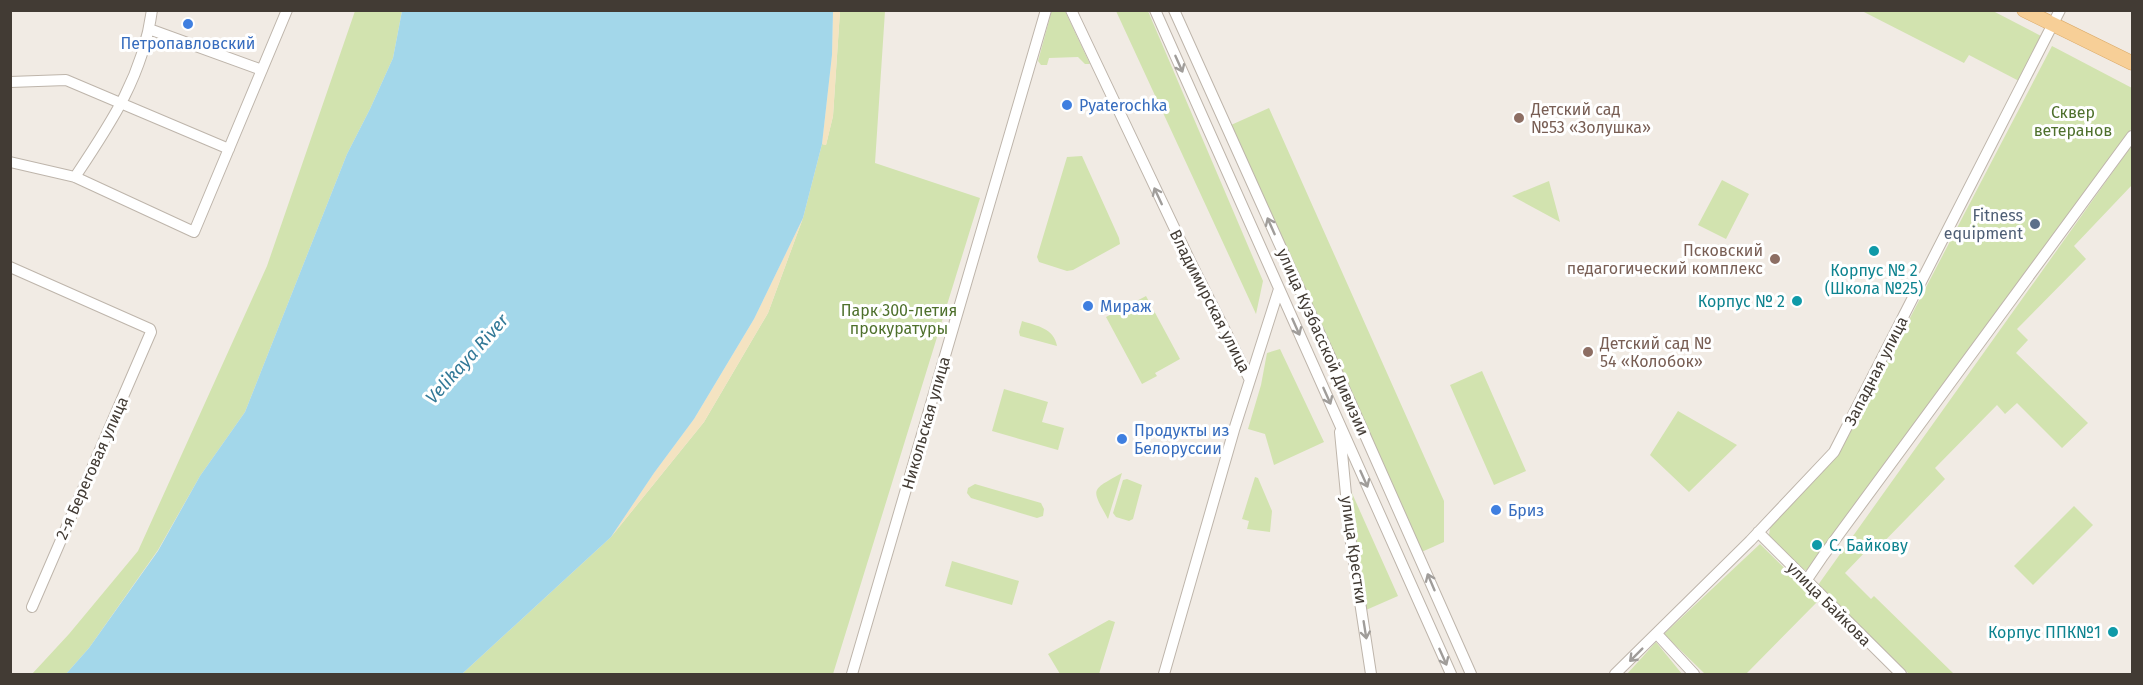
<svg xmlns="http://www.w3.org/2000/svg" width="2143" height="685" font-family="'Fira Sans',sans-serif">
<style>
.green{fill:#d2e3af}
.sand{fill:#f4e3c1}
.water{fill:#a3d7ea}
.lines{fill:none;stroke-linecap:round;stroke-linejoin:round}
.minor-casing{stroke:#beb5ab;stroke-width:12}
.major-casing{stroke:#dbaa68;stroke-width:15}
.minor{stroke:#fff;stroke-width:10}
.major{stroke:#f7cf97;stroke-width:14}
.oneway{stroke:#a09d9a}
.shop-dot{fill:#3f7fe0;stroke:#fff;stroke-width:2}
.education-dot{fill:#8d6e63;stroke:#fff;stroke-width:2}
.service-dot{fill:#5c6f8a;stroke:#fff;stroke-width:2}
.culture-dot{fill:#0f9aa8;stroke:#fff;stroke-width:2}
.labels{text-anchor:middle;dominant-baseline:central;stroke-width:6;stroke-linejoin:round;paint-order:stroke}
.shop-label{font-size:16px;fill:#366cbe;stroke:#fff;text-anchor:start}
.education-label{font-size:16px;fill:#785e54;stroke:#fff;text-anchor:start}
.park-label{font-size:16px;fill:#4e702c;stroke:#fff}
.service-label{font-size:16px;fill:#4e5e75;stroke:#fff;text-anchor:end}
.culture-label{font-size:16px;fill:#0d838f;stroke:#fff;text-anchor:end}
.street-label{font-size:16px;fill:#423b34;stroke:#fff}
.water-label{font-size:18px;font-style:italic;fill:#327997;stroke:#fff}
</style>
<rect width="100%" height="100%" fill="#f1ebe4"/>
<!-- green -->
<path class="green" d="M1052,10L1065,11L1090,64H1085L1078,57L1049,58L1047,65H1041L1038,61Z
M355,11H402L393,58L370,109L347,154L245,412L200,476L158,550L89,648L66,674H32L69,634L138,551L267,266Z
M840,11H885L875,163L980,198L833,674H462L611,537L704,422L768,313L803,218L822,144L826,145L833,116Z
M1116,11H1148L1263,281L1256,314Z
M1862,11H1993L2041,36L2019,81L1969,55L1964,63Z
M2052,46L2132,88V128L1809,571L1802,569L1769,535L1771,522L1841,450Z
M1269,108L1444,501V542L1417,554L1231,125Z
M2132,145V185L2074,246L2086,259L2017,329L2028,340L2016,353L2088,423L2062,448L2017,403L2005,414L1997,405L1935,468L1945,479L1872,554L1867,550L1845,573L1871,599L1874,596L1954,674H1909L1818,585Z
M1082,156L1119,238L1120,244L1073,270L1067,271L1039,262L1037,257L1067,157Z
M1722,180L1749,194L1726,239L1698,225Z
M1549,181L1560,222L1512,196Z
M1146,296L1180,359L1155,373L1157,376L1142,384L1106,317Z
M1022,321C1037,326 1054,328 1057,346L1020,336L1019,332Z
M1280,349L1324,442L1274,465L1265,434L1248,429L1261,385L1267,353Z
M1482,371L1526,471L1494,485L1450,385Z
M1004,389L1048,402L1042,422L1064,428L1058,450L992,431Z
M1678,411L1737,445L1689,492L1650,455Z
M1122,473L1108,519C1091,488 1090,491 1122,473Z
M1255,477L1258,478L1272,511L1270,532L1247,529L1249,521L1242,519Z
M1127,479L1142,485L1133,519L1129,521L1116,517L1113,513L1123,480Z
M975,484L1041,503L1044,509L1043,516L1037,518L971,498L967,493L968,488Z
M1351,491L1398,596L1366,610L1350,496Z
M2074,506L2093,525L2033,585L2014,566Z
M1760,544L1818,601L1746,674H1705L1664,634Z
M952,561L1019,581L1012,605L945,586Z
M1109,620L1115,622L1099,674H1060L1048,654Z
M1656,642L1682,674H1627Z"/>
<!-- sand -->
<path class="sand" d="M833,11H840L833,116L826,145L822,144L832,55Z
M803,218L768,313L704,422L611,537L654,473L694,419L754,319Z"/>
<!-- water -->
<path class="water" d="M402,11H833L832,55L822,144L803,218L754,319L694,419L654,473L611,537L462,674H66L89,648L158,551L200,476L245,412L347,154L370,109L393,58Z"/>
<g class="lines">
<defs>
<path id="minor" d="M1071,10L1191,263L1250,380
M1155,10L1451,674
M1174,10L1337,372L1471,674
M149,29L262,70
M10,82L66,80L229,149
M10,162L75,177L194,232L287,10
M75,177C111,123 143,76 152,10
M10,267L150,329L151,332L32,607
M1340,432L1350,536L1371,674
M1758,532L1901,674
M1806,581L1823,556L2132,136
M1657,634L1694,674
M852,674L1046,10
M1164,674L1234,430L1279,289
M1615,674L1750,541L1834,452L2060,10"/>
<path id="major" d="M2024,10L2132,63"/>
</defs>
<!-- minor casing -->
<use href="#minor" class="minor-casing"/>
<!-- major casing -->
<use href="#major" class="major-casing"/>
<!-- minor -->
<use href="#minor" class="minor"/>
<!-- major -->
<use href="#major" class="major"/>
</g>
<!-- one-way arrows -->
<defs><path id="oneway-shaft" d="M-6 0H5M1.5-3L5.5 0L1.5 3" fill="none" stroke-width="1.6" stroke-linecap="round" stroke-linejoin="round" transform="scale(1.5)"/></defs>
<g class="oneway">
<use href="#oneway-shaft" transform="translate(1179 64) rotate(66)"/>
<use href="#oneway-shaft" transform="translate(1158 196) rotate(-115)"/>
<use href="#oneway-shaft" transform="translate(1271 226) rotate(-114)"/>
<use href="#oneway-shaft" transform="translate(1296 327) rotate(66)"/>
<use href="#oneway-shaft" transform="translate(1327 396) rotate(66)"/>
<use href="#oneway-shaft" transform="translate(1364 479) rotate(66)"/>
<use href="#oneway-shaft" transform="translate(1431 582) rotate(-113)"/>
<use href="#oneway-shaft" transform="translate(1365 630) rotate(81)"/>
<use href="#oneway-shaft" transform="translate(1636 655) rotate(135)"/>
<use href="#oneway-shaft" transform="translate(1443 657) rotate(66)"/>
</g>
<!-- markers -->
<g class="shop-dot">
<circle cx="188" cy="24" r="6"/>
<circle cx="1067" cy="105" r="6"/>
<circle cx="1088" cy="306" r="6"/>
<circle cx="1122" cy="439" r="6"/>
<circle cx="1496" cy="510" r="6"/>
</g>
<g class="education-dot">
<circle cx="1519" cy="118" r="6"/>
<circle cx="1775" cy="259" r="6"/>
<circle cx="1588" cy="352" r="6"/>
</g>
<circle class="service-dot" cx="2035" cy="224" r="6"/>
<g class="culture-dot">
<circle cx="1874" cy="251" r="6"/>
<circle cx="1797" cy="301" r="6"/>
<circle cx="1817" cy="545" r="6"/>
<circle cx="2113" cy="632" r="6"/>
</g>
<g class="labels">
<!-- shop labels -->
<g class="shop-label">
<text x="188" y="43" text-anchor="middle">Петропавловский</text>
<text x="1079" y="105">Pyaterochka</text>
<text x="1100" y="306">Мираж</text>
<text x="1134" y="430">Продукты из<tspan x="1134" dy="18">Белоруссии</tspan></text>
<text x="1508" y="510">Бриз</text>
</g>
<!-- education labels -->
<g class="education-label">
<text x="1531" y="109">Детский сад<tspan x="1531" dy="18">№53 «Золушка»</tspan></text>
<text x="1763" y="250" text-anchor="end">Псковский<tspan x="1763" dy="18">педагогический комплекс</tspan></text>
<text x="1600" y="343">Детский сад №<tspan x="1600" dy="18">54 «Колобок»</tspan></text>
</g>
<!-- park labels -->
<g class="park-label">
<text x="2073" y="112">Сквер<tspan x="2073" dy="18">ветеранов</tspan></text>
<text x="899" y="310">Парк 300-летия<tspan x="899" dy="18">прокуратуры</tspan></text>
</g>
<!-- service labels -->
<g class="service-label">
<text x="2023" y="215">Fitness<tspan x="2023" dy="18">equipment</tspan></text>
</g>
<!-- culture labels -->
<g class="culture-label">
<text x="1874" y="270" text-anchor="middle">Корпус № 2<tspan x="1874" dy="18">(Школа №25)</tspan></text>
<text x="1785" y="301">Корпус № 2</text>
<text x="1829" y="545" text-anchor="start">С. Байкову</text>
<text x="2101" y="632">Корпус ППК№1</text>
</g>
<!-- street labels -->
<g class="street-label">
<text transform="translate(1210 301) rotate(63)">Владимирская улица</text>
<text transform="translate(1323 342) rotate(66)">улица Кузбасской Дивизии</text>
<text transform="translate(1876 371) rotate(-63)">Западная улица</text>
<text transform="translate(926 423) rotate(-74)">Никольская улица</text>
<text transform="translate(92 468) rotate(-66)">2-я Береговая улица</text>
<text transform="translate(1354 550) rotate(82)">улица Крестки</text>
<text transform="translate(1829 604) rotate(45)">улица Байкова</text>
</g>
<!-- water labels -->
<g class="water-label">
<text transform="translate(467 359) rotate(-48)">Velikaya River</text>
</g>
</g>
<!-- border -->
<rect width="2143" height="685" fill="none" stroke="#423b34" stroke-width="24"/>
</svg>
